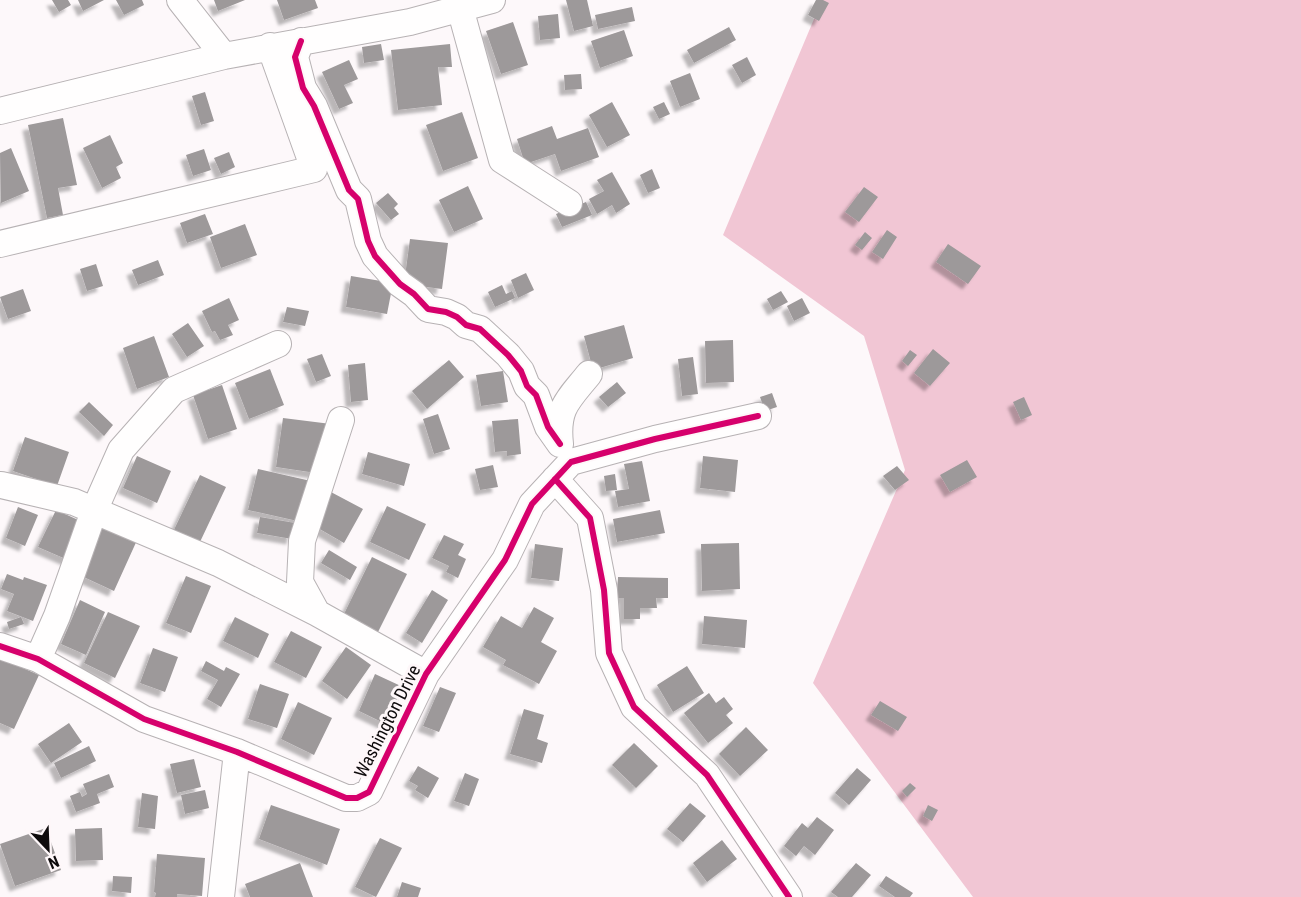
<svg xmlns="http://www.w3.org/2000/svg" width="1301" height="897" font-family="'Roboto Condensed',sans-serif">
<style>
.forest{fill:#f1c6d4}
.building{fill:#9d999a;filter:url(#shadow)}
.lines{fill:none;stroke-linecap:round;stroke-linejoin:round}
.street-casing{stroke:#b7b2b4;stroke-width:28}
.street{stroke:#fffefe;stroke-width:26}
.cycleway-casing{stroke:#fef7f9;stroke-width:10}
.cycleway{stroke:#d6006c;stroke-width:6}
.labels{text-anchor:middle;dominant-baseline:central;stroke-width:6;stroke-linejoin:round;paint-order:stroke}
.street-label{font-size:18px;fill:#0e0b0c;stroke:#fef7f9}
</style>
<defs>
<filter id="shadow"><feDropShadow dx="-5.5" dy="5.5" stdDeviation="1.5" flood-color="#0004"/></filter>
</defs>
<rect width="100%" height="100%" fill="#fdf8fa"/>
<!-- forest -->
<path class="forest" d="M822,0H1301V897H973L813,683L905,470L864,336L723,235Z"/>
<!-- building -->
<path class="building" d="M52,0H68L71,5L59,12Z
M78,0H104L83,11Z
M116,0H142L144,5L124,15Z
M214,0H245L218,11Z
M277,0H315L318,8L284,20Z
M566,0H587L593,26L574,31Z
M816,0H823L829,3L819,21L808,15Z
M632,7L635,21L598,29L595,15Z
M558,14L560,38L540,40L538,16Z
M513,22L528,65L501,74L486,31Z
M729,27L736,40L694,63L687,50Z
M624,30L633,56L600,68L591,41Z
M381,44L384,60L364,63L362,47Z
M450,44L452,67H438L442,105L398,110L391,50Z
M747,57L756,75L742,83L732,65Z
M349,60L358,79L344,85L353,103L339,109L322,72Z
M690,73L700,99L680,107L670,81Z
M581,74L582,89L565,90L564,75Z
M205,92L214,121L201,125L192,96Z
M612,102L630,135L607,147L589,115Z
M664,102L670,114L659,119L653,107Z
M462,112L478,158L443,171L426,125Z
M63,118L77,185L58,188L63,215L47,218L28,125Z
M552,126L557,139L588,128L599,157L561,171L555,154L525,164L517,139Z
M110,135L123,163L116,167L121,178L102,188L83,148Z
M11,148L29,191L1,203L0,153Z
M204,149L211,170L193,176L186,155Z
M229,152L235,167L221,174L214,158Z
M652,169L660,188L648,193L640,175Z
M612,172L630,204L616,213L612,205L597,214L589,199L604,191L597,180Z
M468,186L483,219L454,232L439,200Z
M864,187L878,197L859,222L845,212Z
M388,193L398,204L394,208L399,214L391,220L376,203Z
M586,202L592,215L562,227L556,214Z
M205,214L213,234L187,243L180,223Z
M245,224L257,255L221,268L210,237Z
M887,230L897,237L883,259L872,252Z
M865,232L872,238L862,250L855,245Z
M410,239L448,243L442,289L404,284Z
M948,244L981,266L968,284L936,262Z
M158,260L164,275L138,285L132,270Z
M96,264L103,286L87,291L80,269Z
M526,273L534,290L518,298L511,280Z
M351,276L393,283L387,314L346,307Z
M502,285L506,294L512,291L515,298L495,307L488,292Z
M23,289L31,311L8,319L0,297Z
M781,291L788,302L773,310L767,299Z
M229,298L239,320L228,325L233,335L220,340L215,331L212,332L202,311Z
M802,298L810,313L794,321L787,306Z
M287,307L309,311L305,326L283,322Z
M188,323L204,346L187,357L172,334Z
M624,325L633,358L593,370L584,336Z
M154,336L169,377L137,389L123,348Z
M733,340L734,382L706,383L705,341Z
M933,349L950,363L930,386L914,373Z
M910,350L917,355L908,366L902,361Z
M322,354L331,376L316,382L307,359Z
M693,357L698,394L682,396L678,359Z
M449,360L464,377L427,409L412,391Z
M365,363L368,400L351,402L348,365Z
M270,369L284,405L249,419L235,383Z
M503,371L508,402L481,406L476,375Z
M617,382L626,393L608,407L599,397Z
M222,385L237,429L208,439L193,395Z
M772,393L777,407L765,411L760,397Z
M1024,397L1032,415L1021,420L1013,402Z
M89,402L113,425L104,436L79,412Z
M438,414L450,449L434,454L423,419Z
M283,418L331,424L316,473L276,467Z
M518,419L521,454L507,456V451L495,452L492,421Z
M25,437L69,452L57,486L13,471Z
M368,452L410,464L404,486L362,474Z
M137,456L171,471L157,503L123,488Z
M703,456L738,460L735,492L700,488Z
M967,460L977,477L950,492L940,475Z
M642,461L650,501L618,507L615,491L629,489L624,464Z
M493,465L498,487L480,490L475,469Z
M897,466L909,480L895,490L883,476Z
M258,469L311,481L302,522L248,510Z
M615,474L617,490L606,491L604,476Z
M200,475L226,487L199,544L173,532Z
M329,491L363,509L344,543L311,524Z
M387,506L426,524L409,560L370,542Z
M18,507L38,515L25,546L6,538Z
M56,510L85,523L68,560L38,547Z
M660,510L665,533L617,542L613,519Z
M260,517L295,523L292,539L257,533Z
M98,521L138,538L114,591L75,573Z
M444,535L464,544L458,555L466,559L458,578L446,572L449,566L432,558Z
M739,543L740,589L702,591L701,544Z
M535,544L563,548L559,581L531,578Z
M329,550L357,567L350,580L321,563Z
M372,557L407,574L378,632L344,614Z
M7,574L23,580L24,577L47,585L33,621L7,611L14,594L1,589Z
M186,576L211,586L191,633L166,623Z
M618,577L668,578V598H656L657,608H640V619H624V598H617Z
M432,590L448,600L422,643L406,633Z
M80,600L105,612L86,655L61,644Z
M534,607L554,618L541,642L557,651L539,684L503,665L506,660L483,647L501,616L522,628Z
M108,612L140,626L115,678L84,663Z
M704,616L747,620L745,648L702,644Z
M21,617L24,624L9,629L7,622Z
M235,617L269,634L258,658L223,641Z
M291,631L322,647L306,678L274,662Z
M346,647L371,665L347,699L322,681Z
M153,648L178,657L165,692L140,683Z
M0,658L39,675L14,729L0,723Z
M206,661L224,671L226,667L240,674L221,707L207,699L218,680L201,671Z
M687,666L704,693L673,712L657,685Z
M375,674L403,687L386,724L359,711Z
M260,684L289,694L277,728L248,719Z
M440,687L456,693L439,732L423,726Z
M709,693L716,703L724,697L733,709L726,715L733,723L708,743L684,713Z
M880,701L907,717L898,731L871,715Z
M298,702L332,718L314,755L281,739Z
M524,709L544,715L537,739L548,743L542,763L510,754Z
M69,723L82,742L51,763L38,744Z
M746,727L768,750L740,776L719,754Z
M634,743L658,766L636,788L612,765Z
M89,746L96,761L61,778L54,763Z
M194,759L201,787L177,793L170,764Z
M418,766L439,778L428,798L415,790L418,786L409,781Z
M857,768L871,780L849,805L835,793Z
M465,773L479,779L469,806L454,801Z
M109,774L114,787L97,794L100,803L76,812L70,796L80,792L82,797L87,794L83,784Z
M910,783L916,788L907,797L902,791Z
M205,790L209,808L185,814L181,795Z
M142,793L158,796L155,829L138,827Z
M690,803L706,816L683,842L667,829Z
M271,805L340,829L327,865L259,839Z
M928,805L938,810L932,821L923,816Z
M817,817L834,830L815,855L804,846L796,856L784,846L802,823L808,828Z
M46,828L61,870L15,886L0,844Z
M102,828L103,860L76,861L75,829Z
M380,838L402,848L376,897L355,887Z
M722,840L737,859L707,882L693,863Z
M157,854L205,858L202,896L177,894V897H155L156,893L154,892Z
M300,863L313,897H250L245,884Z
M856,863L871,875L852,897H838L831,892Z
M113,876L132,877L131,893L112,891Z
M886,876L913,893L910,897H895L879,886Z
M402,882L421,888L418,897H397Z"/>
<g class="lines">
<defs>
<path id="street" d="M180,0L224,56
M460,8L502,160L569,203
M301,41L295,57L303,88L314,106L349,190L358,199L368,241L375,256L400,284L414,294L428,309L446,312L457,317L466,325L480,329L508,355L521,371L527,386L536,395L548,427L560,444
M0,111L224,56L410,22L492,0
M0,244L314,169L270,46
M341,420L302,541L300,582L317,613L426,674
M560,444C556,408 568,400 589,374
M555,479L590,518L604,590L609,653L634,707L707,775L789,897
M1,485L74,502L218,563L317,613
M0,646L38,659L144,719L237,752L346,798H357L369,792L426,674L505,560L532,504L571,462L655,439L758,416
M38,659L57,616L94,511L121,450L174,390L278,344
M221,897L237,752"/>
</defs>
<!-- street casing -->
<use href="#street" class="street-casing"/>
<!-- street -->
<use href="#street" class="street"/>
<defs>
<path id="cycleway" d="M301,41L295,57L303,88L314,106L349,190L358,199L368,241L375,256L400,284L414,294L428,309L446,312L457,317L466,325L480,329L508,355L521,371L527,386L536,395L548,427L560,444
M555,479L590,518L604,590L609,653L634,707L707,775L789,897
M0,646L38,659L144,719L237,752L346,798H357L369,792L426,674L505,560L532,504L571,462L655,439L758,416"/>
</defs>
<!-- cycleway casing -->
<use href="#cycleway" class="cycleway-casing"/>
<!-- cycleway -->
<use href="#cycleway" class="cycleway"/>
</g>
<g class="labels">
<!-- street labels -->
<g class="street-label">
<text transform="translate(387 721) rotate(-63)">Washington Drive</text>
</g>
</g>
<!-- north arrow -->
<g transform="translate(48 849) rotate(157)" stroke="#fef7f9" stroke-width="4.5" paint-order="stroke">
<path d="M0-4.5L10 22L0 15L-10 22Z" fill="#0e0b0c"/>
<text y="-9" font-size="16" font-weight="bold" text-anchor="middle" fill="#0e0b0c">N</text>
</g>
</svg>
